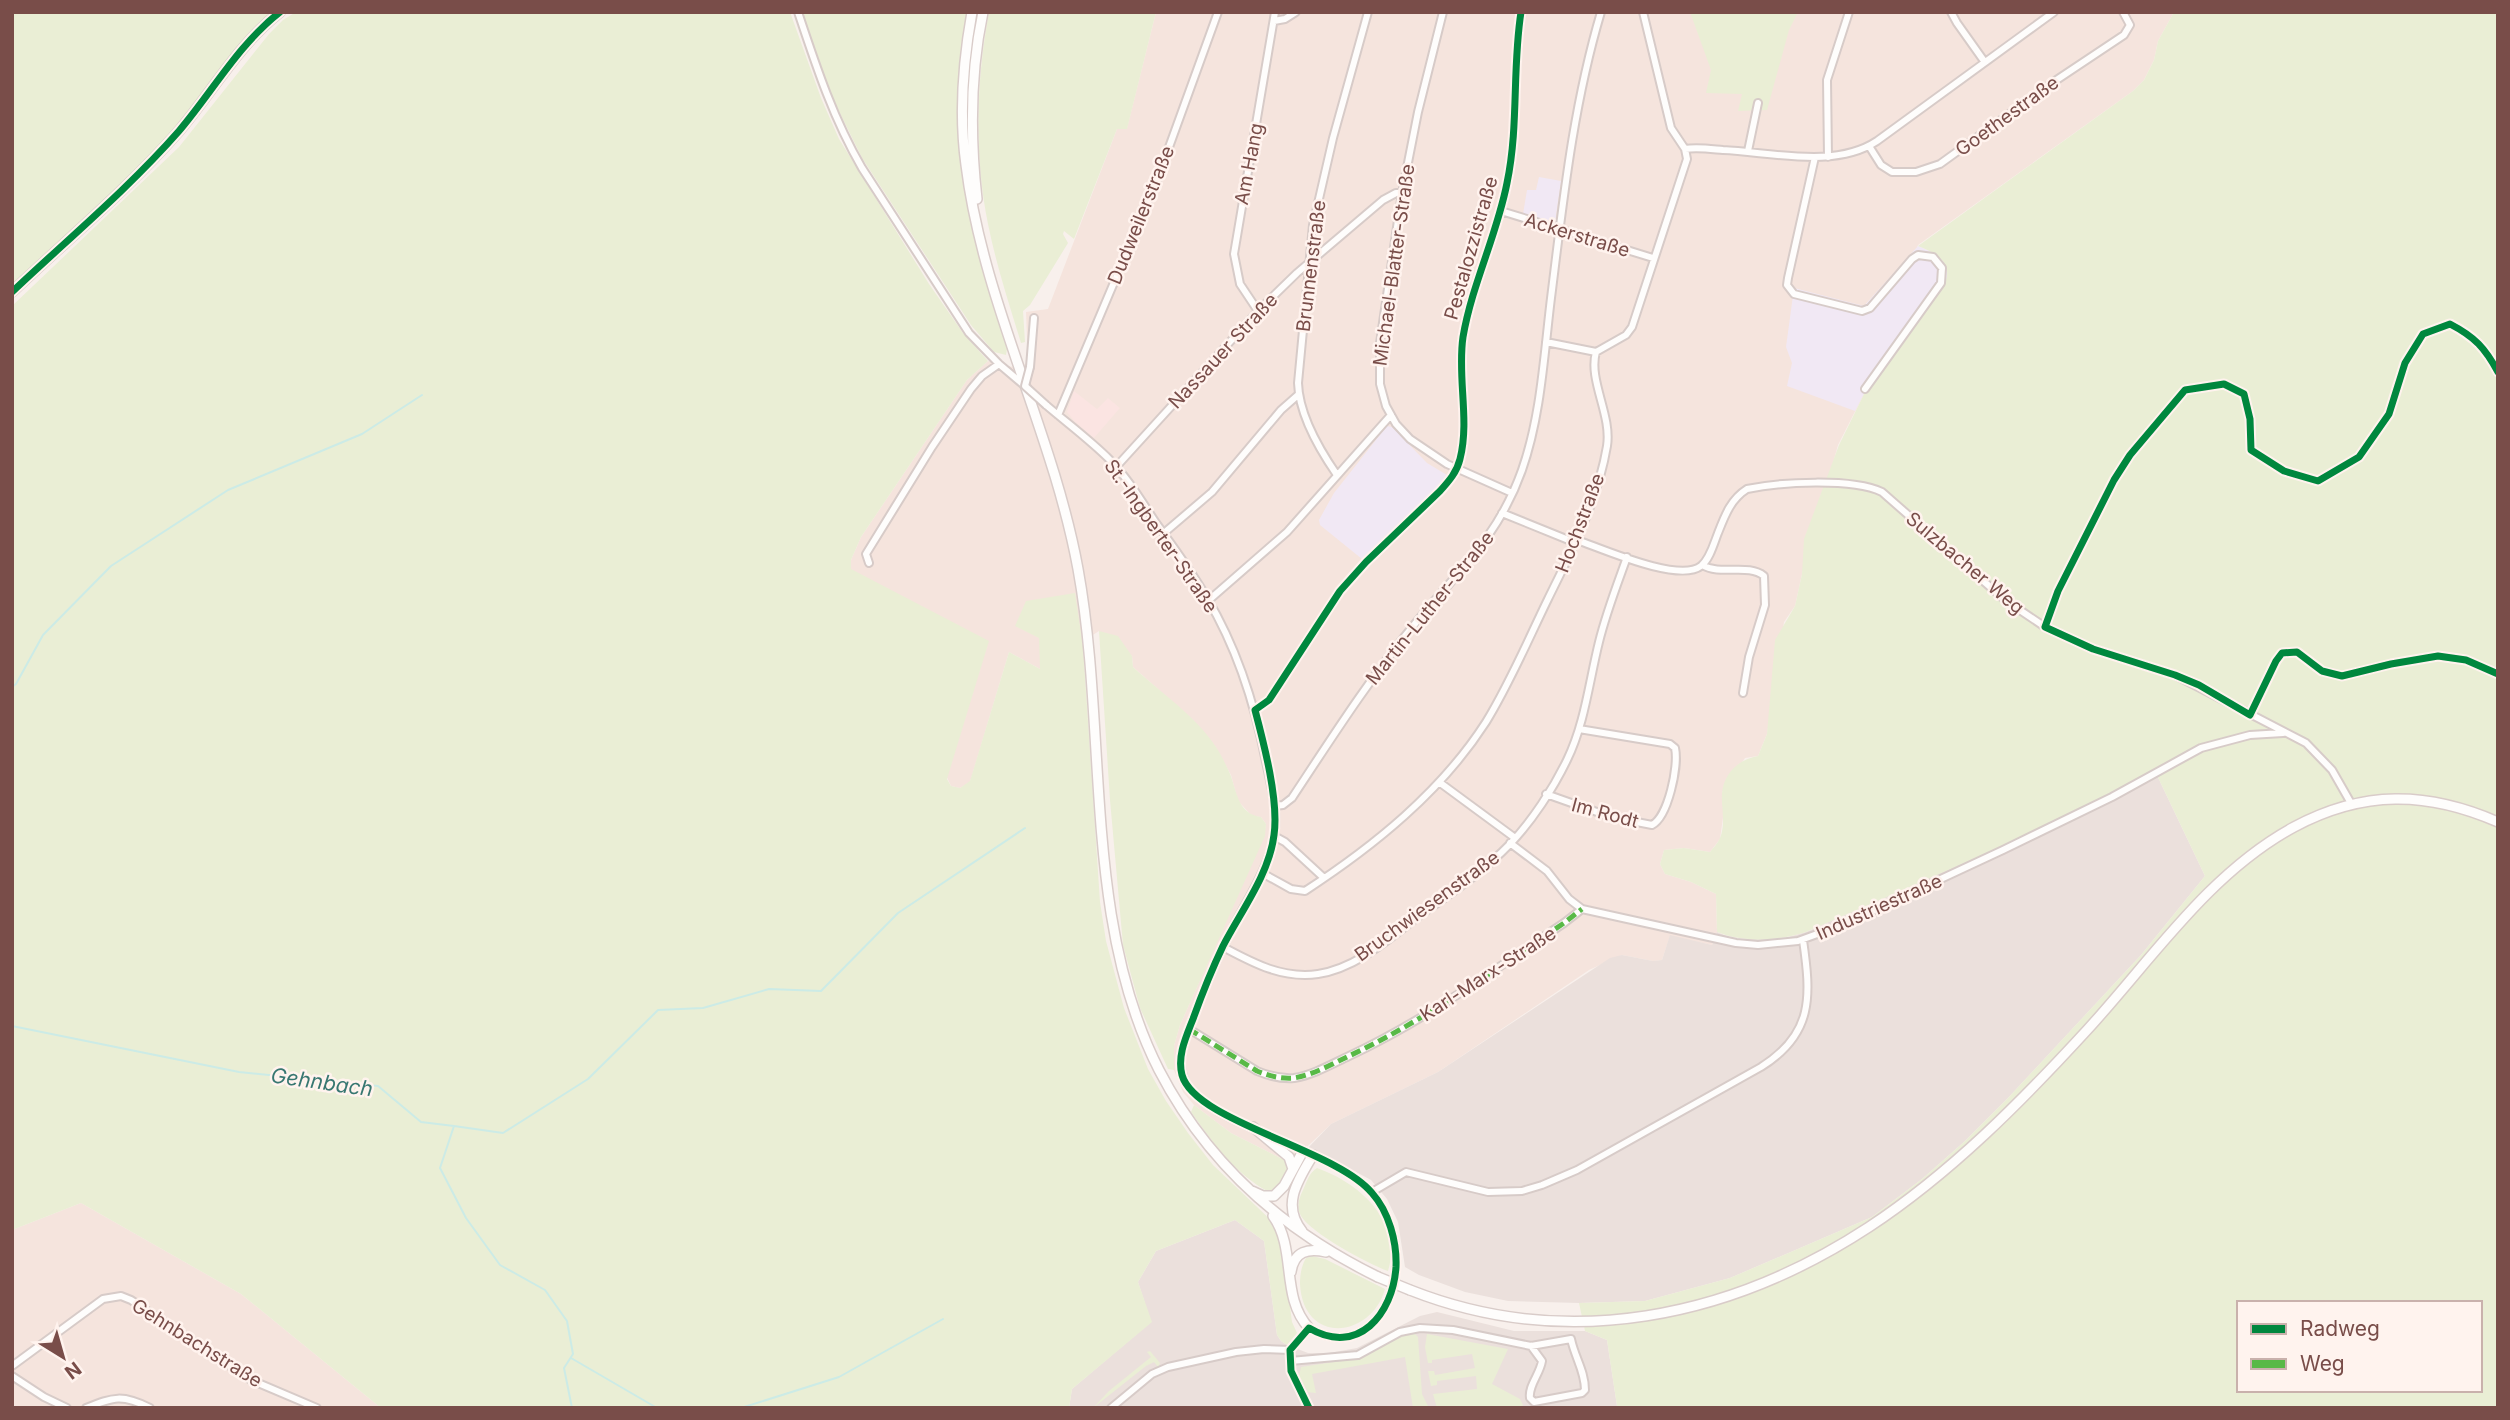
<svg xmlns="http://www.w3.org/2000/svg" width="2510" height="1420" font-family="Inter,sans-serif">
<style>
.residential{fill:#f5e4dd}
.commercial{fill:#fbe4e2}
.industrial{fill:#ebe0dc}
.education{fill:#f1e8f4}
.green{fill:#eaeed5;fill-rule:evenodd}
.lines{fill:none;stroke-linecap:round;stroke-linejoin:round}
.stream{stroke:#ccebe6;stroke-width:2}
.street-casing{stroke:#d7cbc8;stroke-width:10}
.secondary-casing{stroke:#d9ccc9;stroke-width:12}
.street{stroke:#fefdfc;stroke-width:6}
.secondary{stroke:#fefdfc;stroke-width:9}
.street-bridge-casing{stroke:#d7cbc8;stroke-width:10;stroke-linecap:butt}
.secondary-bridge-casing{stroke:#d9ccc9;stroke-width:12;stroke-linecap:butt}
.street-bridge{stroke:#fefdfc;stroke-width:6}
.secondary-bridge{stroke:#fefdfc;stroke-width:9}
.quiet{stroke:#58b947;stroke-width:5;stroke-dasharray:10 5;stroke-linecap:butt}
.cycleway-casing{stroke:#fff3ee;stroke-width:11}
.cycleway{stroke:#00873e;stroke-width:7}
.labels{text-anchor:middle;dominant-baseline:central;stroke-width:5;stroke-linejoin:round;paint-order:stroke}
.street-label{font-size:19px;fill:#794d49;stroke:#fff3ee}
.water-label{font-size:21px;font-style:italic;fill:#387771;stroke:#fff3ee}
</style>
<rect width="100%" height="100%" fill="#f8f0ec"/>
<!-- residential -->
<path class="residential" d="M1156,12H2174L2158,41L2154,60L2144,80L2133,91L1918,245L1867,388L1838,445L1802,574L1795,606L1784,622L1767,734L1758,756L1745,758L1722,792L1724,810L1720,839L1710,852L1684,848L1664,850L1660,864L1665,874L1691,882L1716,894L1717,932L1712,945L1670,936L1662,960L1653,961L1622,955L1589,970L1438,1072L1331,1124L1290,1163L1231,1133L1194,1105L1183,1092L1174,1070V1046L1180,1025L1264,836L1266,824L1261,817L1252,816L1238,801L1231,775L1215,746L1193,720L1133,667L1132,656L1099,631L1040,669L1009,652L970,782L960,788L951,786L851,570V560L861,537L967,380L988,361L1017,368L1028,363L1026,312L1048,309L1117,129L1127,128Z
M81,1203L241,1294L381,1408H12V1230Z"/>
<!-- commercial -->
<path class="commercial" d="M1074,391L1097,409L1108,398L1120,408L1094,438L1075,422L1067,412Z"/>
<!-- industrial -->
<path class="industrial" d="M2154,769L2205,876L2141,955L2008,1098L1965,1141L1922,1179L1872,1217L1730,1278L1645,1301L1579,1303L1508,1301L1465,1292L1419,1275L1405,1267L1398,1222L1387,1199L1371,1180L1343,1165L1306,1150L1331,1124L1438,1072L1610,958L1622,955L1653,961L1662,960L1670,935L1712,945L1717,932L1734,939H1782L1806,932L1987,852L2114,791Z
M1235,1220L1264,1241L1277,1335L1281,1341L1287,1345L1308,1353H1329L1357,1348L1420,1316L1437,1312L1514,1331H1585L1607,1340L1617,1406L1069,1408L1072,1389L1151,1322L1138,1282L1156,1251Z"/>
<!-- education -->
<path class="education" d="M1539,177L1561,181L1555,222L1523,214L1527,190H1536Z
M1918,246L1932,252L1944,262L1949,272L1946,281L1867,388L1855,411L1787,386L1792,363L1786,347L1794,288L1864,306Z
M1387,426L1392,427L1427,463L1447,475L1436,490L1362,559L1320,525L1319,520L1334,493Z"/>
<!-- green -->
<path class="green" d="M12,12H272C232,48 205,94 169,134C121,188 65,236 12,286Z
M296,12H790L821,98L839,139L929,284L963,333L988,361L967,380L861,537L851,560V569L989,641L947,779L951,786L960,788L970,781L1009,652L1040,669L1039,638L1015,626L1026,601L1075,593L1083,646L1100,902L1106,941L1124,1008L1148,1069L1166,1101L1188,1133L1213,1165L1280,1229L1292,1322L1297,1333L1287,1345L1281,1341L1277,1335L1264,1241L1235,1220L1156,1251L1138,1282L1152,1322L1072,1389L1069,1408H381L241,1294L81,1203L12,1230V306L179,147L269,34L283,20Z
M802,12H968L962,168L974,233L979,245L1007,349L1006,355L994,352L971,325L862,158L831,95Z
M989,12H1156L1127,129H1117L1074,239L1064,231L1063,234L1068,243L1030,305L1023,311L1025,342L1021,343C1009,304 996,264 988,224C974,155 976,82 989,12Z
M1690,12H1798L1789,30L1767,110L1738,111L1742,94L1706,93L1711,70Z
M2174,12H2498V1408H1614L1617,1406L1607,1340L1585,1331L1579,1303L1645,1301L1730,1278L1872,1217L1922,1179L1965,1141L2008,1098L2141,955L2205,876L2154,769C2042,832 1923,881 1806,932C1778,941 1745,943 1717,932L1716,894L1691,882L1665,874L1660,864L1664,850L1684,848L1710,852C1713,848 1718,843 1720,838C1726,823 1721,808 1722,793C1724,773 1739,759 1758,756L1767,734L1775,640L1795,606L1802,574L1804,539L1839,445L1867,388L1946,280C1952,261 1933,252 1918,246L2133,91L2144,80L2154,60L2158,41ZM2239,1303H2480V1390H2239Z
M1099,631L1118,636L1132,656L1133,667C1160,692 1196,716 1216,747C1222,756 1227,767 1231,776C1237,794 1239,814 1261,817L1266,824L1265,836L1180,1025L1174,1046V1070L1168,1069L1140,1008L1123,945L1110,800Z
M1194,1105L1231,1133L1290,1163L1276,1190L1269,1192C1235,1174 1213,1143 1191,1112Z
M1317,1168C1360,1183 1403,1222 1388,1271C1368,1264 1311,1233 1301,1216C1296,1207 1299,1198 1303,1190C1307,1181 1309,1173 1317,1168Z
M1312,1256L1325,1259L1385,1289C1371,1339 1303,1345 1300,1284C1300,1275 1301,1267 1306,1258Z
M1414,1333L1418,1337L1422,1394L1429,1408H1413L1405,1357L1312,1374L1316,1393L1308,1392L1299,1376L1301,1367L1360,1358L1402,1335Z
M1427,1334L1508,1349L1492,1384L1520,1399L1523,1405L1521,1408H1437L1433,1394L1477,1389L1476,1376L1437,1381V1385L1431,1386L1428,1371H1434L1435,1375L1475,1368L1472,1354L1432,1360V1363H1428L1425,1347Z
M1150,1351L1160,1363L1158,1367L1154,1362L1146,1366L1093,1408L1109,1391L1151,1357L1147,1352Z"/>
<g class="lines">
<!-- stream -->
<path class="stream" d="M12,687L16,684L43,635L111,566L228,490L362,434L422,395
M12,1026L239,1072L378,1086L421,1122L454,1126L440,1168L466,1218L500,1265L545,1290L567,1321L573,1354L564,1368L572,1408
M454,1126L503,1133L588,1079L658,1010L703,1008L769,989L821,991L898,913L1025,828
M571,1358L657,1408
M741,1408L839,1377L943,1319"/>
<defs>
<path id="street" d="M798,12C816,66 833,118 862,168L969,333L999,364L1025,386
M1443,12L1418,112L1402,193L1380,343V384L1386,406L1396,424L1410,439L1447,464L1512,493
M1951,12L1957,23L1984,61
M1274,21L1285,19L1296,12
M1869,146L1881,165L1892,172H1916L1940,164L2055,81L2124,35L2130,25L2123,12
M1685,149C1697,147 1711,149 1723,150C1771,152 1835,169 1877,141L2054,12
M1748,151L1758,103
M1815,157L1788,278L1787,285L1794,294L1862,311L1870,308L1912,259L1918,255L1933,257L1942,268L1941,283L1865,389
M1828,157L1827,80L1849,12
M1501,211L1653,258
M1258,311L1240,284L1234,254L1275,12
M1546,342L1596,352
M1030,367L1034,318
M1046,405C1067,423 1090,440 1110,460C1128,478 1142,502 1156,523C1174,548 1192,572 1207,598C1237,648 1255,705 1266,762C1272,789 1280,818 1272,846C1264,874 1247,901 1233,927C1218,956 1205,985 1194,1016C1187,1036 1175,1058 1184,1079C1201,1124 1336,1149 1372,1193C1389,1213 1397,1241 1396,1266C1393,1314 1358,1357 1309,1328L1290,1350L1291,1371L1309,1408
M1058,415L1156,183L1218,12
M1116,467L1258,311L1297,273L1383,200L1396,193H1402
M1337,475C1319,449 1299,414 1298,383L1313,225L1333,138L1368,12
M1502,513L1576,543
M1164,533L1212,492L1281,410L1298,395
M1577,540C1603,549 1679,583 1701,566C1710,559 1714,543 1718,533C1725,515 1731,499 1747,489C1780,482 1852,478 1882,492L2005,600L2045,627L2093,649L2175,675L2306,743L2332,770L2352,805
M869,563L866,554L932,447L971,389L982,376L999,364
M1702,565C1721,576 1748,563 1764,576L1765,605L1749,657L1743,693
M1209,600L1287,532L1391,415
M1255,710L1269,700L1340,591L1366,562L1440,491C1449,481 1457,472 1460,459C1470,420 1457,377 1463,337C1472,284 1497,235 1507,183C1519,126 1512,69 1521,12
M1439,782L1515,838
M1546,794L1611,817L1652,825C1668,817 1679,766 1675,748L1670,744L1579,729
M1275,806L1283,805L1292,798C1331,739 1369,679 1414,625C1457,572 1498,538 1522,470C1541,416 1544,355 1551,298C1563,202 1573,106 1601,12
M1274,836L1285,842L1324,878
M1510,843L1547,871L1569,899L1582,909L1736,943L1758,945L1798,941L1842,925L2003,850L2112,797L2201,748L2250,735L2283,733
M1262,873L1291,889L1305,891C1374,846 1441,792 1486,722C1510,683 1528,640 1548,599C1572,550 1598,500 1607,446C1612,415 1588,380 1596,352L1626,335L1632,327L1687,159L1685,149L1671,128L1643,12
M1223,947C1253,963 1282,979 1318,974C1358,968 1392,936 1423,913C1453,892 1484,871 1510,844C1532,821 1553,789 1567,760C1585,723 1589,682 1599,642C1606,613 1617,585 1627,557
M1189,1029L1257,1071C1269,1076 1281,1079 1294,1078C1313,1075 1332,1064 1349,1056C1426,1020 1494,970 1564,923L1582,909
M1372,1192L1406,1172L1488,1192L1522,1191L1542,1185L1577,1170L1761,1067C1814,1034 1811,996 1803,940
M1290,1361L1358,1355L1400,1332L1420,1328L1453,1330L1531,1346L1571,1339C1575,1358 1585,1371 1585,1390L1582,1393L1534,1402L1530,1398C1528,1386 1540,1374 1542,1361L1531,1346
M12,1366L103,1299L121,1296L131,1300L251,1380L317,1408
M12,1376L44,1397L67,1408
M86,1408C114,1397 122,1394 150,1408
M1111,1408L1152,1374L1168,1367L1236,1352L1264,1349L1290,1350"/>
<path id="secondary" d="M972,12C963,62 959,115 966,165C983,303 1053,432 1078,569C1108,733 1082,919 1159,1070C1207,1163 1284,1231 1378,1277
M977,199C970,137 970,74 983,12
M12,292C68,239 128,189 179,131C213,91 238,45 280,12
M1253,1127L1289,1157L1293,1169
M1252,1191L1263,1196H1274L1284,1186L1303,1151
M1273,1216C1297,1249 1280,1297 1309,1328
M1302,1231C1281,1205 1298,1180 1313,1155
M1291,1272C1294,1251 1308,1248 1326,1252
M1410,1290C1567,1352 1730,1318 1869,1227C1951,1173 2022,1101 2088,1029C2152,959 2209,873 2294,827C2363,790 2427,791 2498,822"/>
</defs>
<!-- street casing -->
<use href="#street" class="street-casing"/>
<!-- secondary casing -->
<use href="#secondary" class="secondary-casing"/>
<!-- street -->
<use href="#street" class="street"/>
<!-- secondary -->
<use href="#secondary" class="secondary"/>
<defs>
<path id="street-bridge" d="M1030,367L1025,386L1046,405"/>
<path id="secondary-bridge" d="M1378,1277L1410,1290"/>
</defs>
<!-- street-bridge casing -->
<use href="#street-bridge" class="street-bridge-casing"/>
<!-- secondary-bridge casing -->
<use href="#secondary-bridge" class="secondary-bridge-casing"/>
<!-- street-bridge -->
<use href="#street-bridge" class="street-bridge"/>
<!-- secondary-bridge -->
<use href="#secondary-bridge" class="secondary-bridge"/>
<!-- quiet -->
<path class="quiet" d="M1189,1029L1257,1071C1269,1076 1281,1079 1294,1078C1313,1075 1332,1064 1349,1056C1426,1020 1494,970 1564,923L1582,909"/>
<defs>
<path id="cycleway" d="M12,292C68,239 128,189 179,131C213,91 238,45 280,12
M2498,372C2485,348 2475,337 2450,324L2423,334L2405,363L2389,414L2359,457L2318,481L2284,471L2251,450L2250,419L2244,394L2224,384L2185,390L2130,455L2114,480L2058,591L2045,627L2093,649L2175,675L2199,685L2250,715L2276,661L2282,653L2297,652L2322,671L2342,676L2391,664L2438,656L2466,660L2498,674
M1309,1408L1291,1371L1290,1350L1309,1328C1358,1357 1393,1314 1396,1267C1397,1242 1389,1212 1372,1193C1336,1149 1195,1122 1182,1075C1177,1056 1186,1037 1193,1019C1202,994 1212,969 1223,946C1241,911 1269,875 1274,835C1279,801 1264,744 1255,710L1269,700L1340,591L1366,562L1440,491C1449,481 1457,472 1460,459C1470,420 1457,377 1463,337C1472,284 1497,235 1507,183C1519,126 1512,69 1521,12"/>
</defs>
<!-- cycleway casing -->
<use href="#cycleway" class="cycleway-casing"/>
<!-- cycleway -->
<use href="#cycleway" class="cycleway"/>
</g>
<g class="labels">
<!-- street labels -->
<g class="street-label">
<text transform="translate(2007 116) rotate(-36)">Goethestraße</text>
<text transform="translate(1249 164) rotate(-79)">Am Hang</text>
<text transform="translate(1141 215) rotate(-68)">Dudweilerstraße</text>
<text transform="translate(1577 235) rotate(17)">Ackerstraße</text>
<text transform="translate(1471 248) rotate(-74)">Pestalozzistraße</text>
<text transform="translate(1394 265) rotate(-82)">Michael-Blatter-Straße</text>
<text transform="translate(1311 266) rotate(-83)">Brunnenstraße</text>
<text transform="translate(1223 351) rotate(-47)">Nassauer Straße</text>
<text transform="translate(1580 523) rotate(-69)">Hochstraße</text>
<text transform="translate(1161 536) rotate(55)">St.-Ingberter-Straße</text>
<text transform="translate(1965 563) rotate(40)">Sulzbacher Weg</text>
<text transform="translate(1430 608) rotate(-51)">Martin-Luther-Straße</text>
<text transform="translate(1605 813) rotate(15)">Im Rodt</text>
<text transform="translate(1427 906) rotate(-36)">Bruchwiesenstraße</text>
<text transform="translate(1879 907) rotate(-24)">Industriestraße</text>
<text transform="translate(1488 974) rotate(-33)">Karl-Marx-Straße</text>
<text transform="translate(197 1343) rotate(32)">Gehnbachstraße</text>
</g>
<!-- water labels -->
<g class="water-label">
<text transform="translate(322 1082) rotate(8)">Gehnbach</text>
</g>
</g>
<!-- border -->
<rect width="2510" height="1420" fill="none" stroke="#794d49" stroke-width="28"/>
<!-- legend -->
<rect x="2237" y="1301" width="245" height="91" fill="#fff3ee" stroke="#c9b1ac" stroke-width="2"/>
<rect x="2251" y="1324" width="35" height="10" fill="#00873e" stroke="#c9b1ac" stroke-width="2"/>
<text x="2300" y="1336" font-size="21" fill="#794d49">Radweg</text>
<rect x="2251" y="1359" width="35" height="10" fill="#58b947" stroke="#c9b1ac" stroke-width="2"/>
<text x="2300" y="1371" font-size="21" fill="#794d49">Weg</text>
<!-- north arrow -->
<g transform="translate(63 1357) rotate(143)" stroke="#fff3ee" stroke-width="5" paint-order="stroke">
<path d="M0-5L12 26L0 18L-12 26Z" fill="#794d49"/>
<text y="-10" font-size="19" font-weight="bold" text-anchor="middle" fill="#794d49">N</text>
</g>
</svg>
